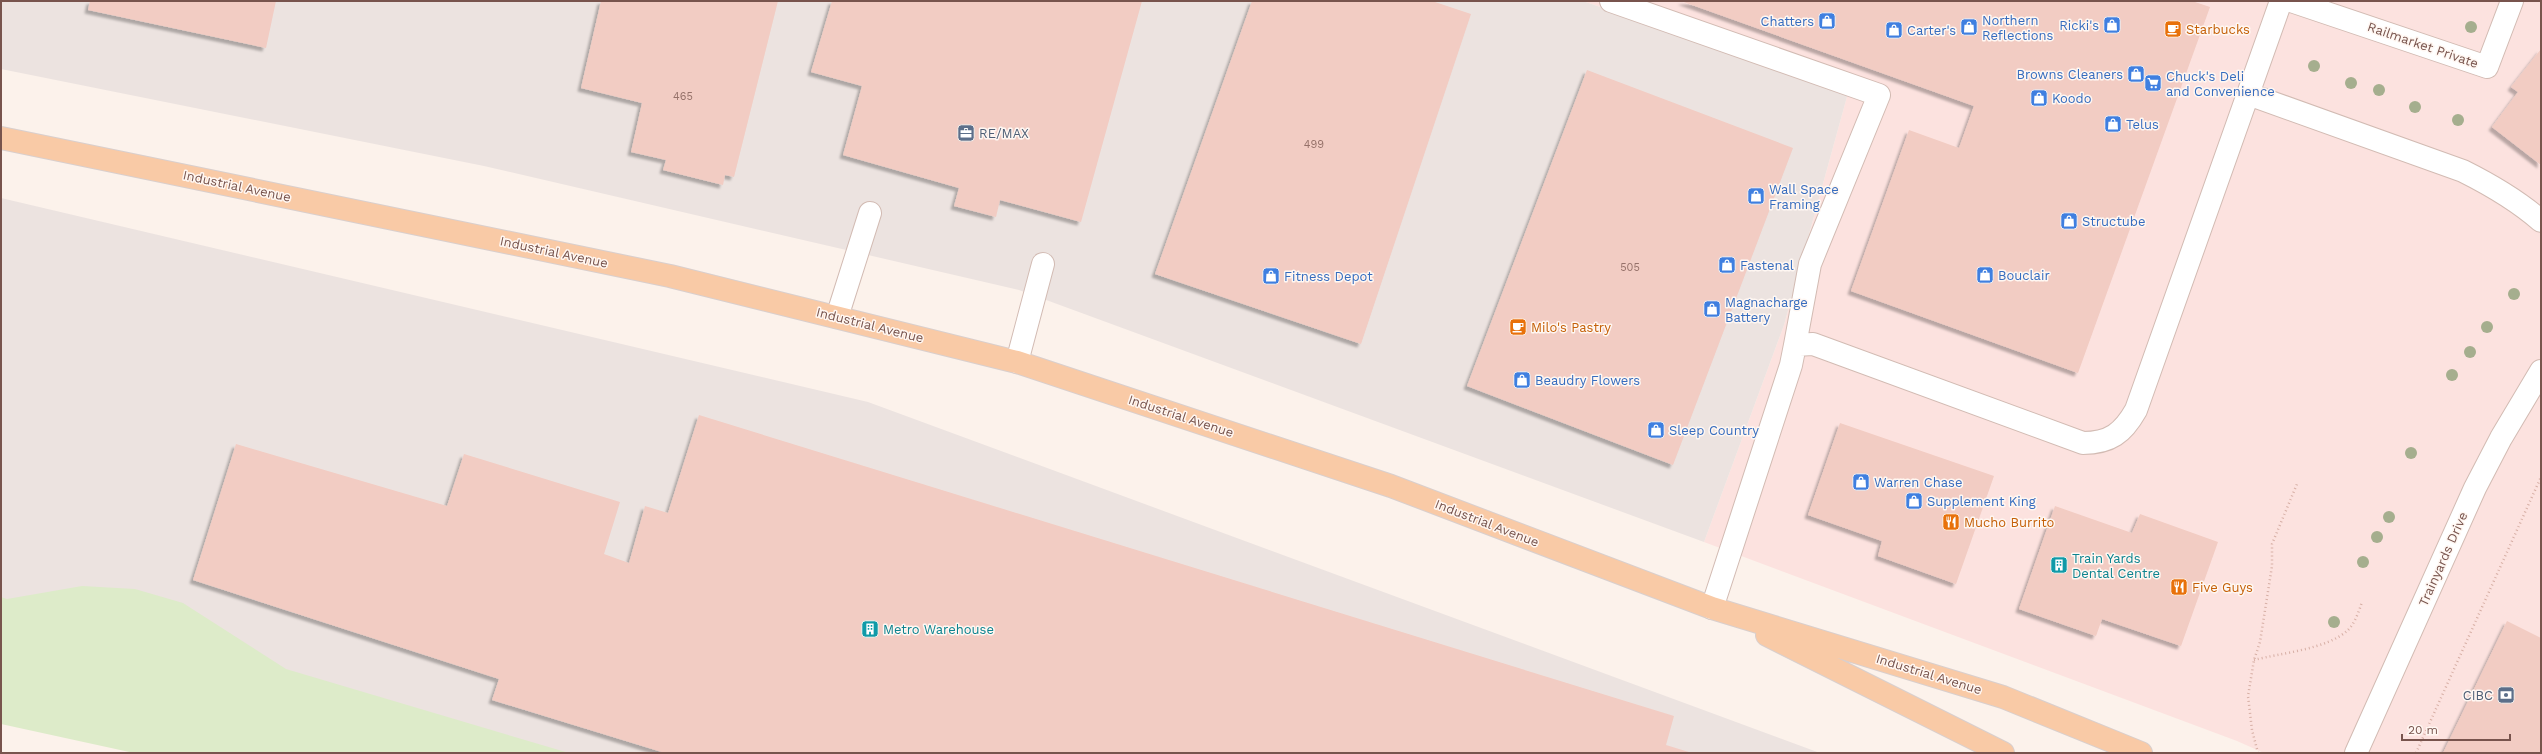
<svg xmlns="http://www.w3.org/2000/svg" width="2542" height="754" font-family="'Work Sans',sans-serif">
<style>
.commercial{fill:#fce2df}
.industrial{fill:#ece3e0}
.green{fill:#ddebc9}
.building{fill:#f2ccc3;filter:url(#shadow)}
.lines{fill:none;stroke-linecap:round;stroke-linejoin:round}
.minor-casing{stroke:#d2bbb3;stroke-width:24}
.major-casing{stroke:#d9cfcd;stroke-width:24}
.path{stroke:#d7afa5;stroke-width:2.5;stroke-dasharray:1 3;stroke-linecap:butt}
.minor{stroke:#fff;stroke-width:22}
.major{stroke:#f9caa6;stroke-width:22}
.tree{fill:#a5ae8e}
.labels{text-anchor:middle;dominant-baseline:central;stroke-width:3;stroke-linejoin:round;paint-order:stroke}
.number-label{font-size:11px;fill:#96726a}
.shop-label{font-size:13px;fill:#366cbe;stroke:#fff7f2;text-anchor:start}
.food-label{font-size:13px;fill:#c56008;stroke:#fff7f2;text-anchor:start}
.street-label{font-size:13px;fill:#78544d;stroke:#fff7f2}
.service-label{font-size:13px;fill:#4e5e75;stroke:#fff7f2;text-anchor:start}
.culture-label{font-size:13px;fill:#0d838f;stroke:#fff7f2;text-anchor:start}
</style>
<defs>
<filter id="shadow"><feDropShadow dx="-3.5" dy="3.5" stdDeviation="1" flood-color="#0004"/></filter>
</defs>
<rect width="100%" height="100%" fill="#fcf2eb"/>
<!-- commercial -->
<path class="commercial" d="M1583,1H2541V753H2264L2237,741L1704,542L1784,325L1848,93Z"/>
<!-- industrial -->
<path class="industrial" d="M1,1H1583L1848,93L1784,325L1704,542L1019,290L484,166L1,69Z
M1,198L868,402L1820,753H469L1,623Z"/>
<!-- green -->
<path class="green" d="M82,586L135,589L183,603L286,669L569,753H134L1,724V597L7,599Z"/>
<!-- building -->
<path class="building" d="M90,1H276L266,48L88,10Z
M601,1H778L734,177L725,175L723,185L663,170L666,160L631,152L642,103L581,88Z
M832,1H1142L1081,222L1000,200L996,217L954,206L959,188L843,155L862,86L811,72Z
M1252,1H1432L1471,14L1361,344L1155,274Z
M1681,1H2192L2210,7L2078,373L1851,291L1909,130L1959,148L1974,106Z
M2541,49V165L2492,127L2518,92L2511,87Z
M1587,70L1793,148L1673,465L1467,386Z
M699,415L1674,716L1666,745L1692,753H665L492,700L499,679L193,580L236,444L447,506L464,454L620,502L604,554L629,563L645,506L668,513Z
M1840,423L1994,476L1956,584L1878,556L1882,541L1808,515Z
M2055,506L2132,533L2140,514L2218,542L2181,646L2102,619L2096,636L2019,609Z
M2507,621L2541,638V753H2443Z"/>
<g class="lines">
<defs>
<path id="minor" d="M1611,1L1879,95L1810,264L1795,345
M2291,1L2487,67L2512,1
M2248,94L2463,171C2491,185 2517,200 2541,221
M837,317L870,213
M1017,362L1043,264
M1712,608L1791,365L1795,345L1813,344L2083,443C2110,443 2123,433 2136,410L2281,1
M2356,753L2475,488L2501,438L2541,371"/>
<path id="major" d="M1,138L670,276L1017,362L1391,486L1712,608L2003,697L2141,753
M1767,635L2003,753"/>
</defs>
<!-- minor casing -->
<use href="#minor" class="minor-casing"/>
<!-- major casing -->
<use href="#major" class="major-casing"/>
<!-- path -->
<path class="path" d="M2254,660C2281,653 2328,649 2348,630C2355,623 2359,611 2362,602
M2258,753L2252,730L2248,696L2254,660L2260,642L2272,566V544L2297,484
M2416,753L2541,477"/>
<!-- minor -->
<use href="#minor" class="minor"/>
<!-- major -->
<use href="#major" class="major"/>
</g>
<!-- trees -->
<g class="tree">
<circle cx="2471" cy="27" r="6"/>
<circle cx="2314" cy="66" r="6"/>
<circle cx="2351" cy="83" r="6"/>
<circle cx="2379" cy="90" r="6"/>
<circle cx="2415" cy="107" r="6"/>
<circle cx="2458" cy="120" r="6"/>
<circle cx="2514" cy="294" r="6"/>
<circle cx="2487" cy="327" r="6"/>
<circle cx="2470" cy="352" r="6"/>
<circle cx="2452" cy="375" r="6"/>
<circle cx="2411" cy="453" r="6"/>
<circle cx="2389" cy="517" r="6"/>
<circle cx="2377" cy="537" r="6"/>
<circle cx="2363" cy="562" r="6"/>
<circle cx="2334" cy="622" r="6"/>
</g>
<!-- icons -->
<defs>
<symbol id="shop-square" viewBox="-11 -11 22 22"><rect x="-9" y="-9" width="18" height="18" rx="4" fill="#3f7fe0" stroke="#fff7f2"/><path d="M-5-2.5h2.3a2.7 3.5 0 0 1 5.4 0H5L5.5 6h-11ZM-1.5-2.5h3a1.5 2.3 0 0 0-3 0Z" fill="#fff"/></symbol>
<symbol id="cafe-square" viewBox="-11 -11 22 22"><rect x="-9" y="-9" width="18" height="18" rx="4" fill="#e8710a" stroke="#fff7f2"/><path d="M-5.5-4.5H6V0H3Q3 3.5 0 3.5H-2.5Q-5.5 3.5-5.5 0ZM3-3.2v2h1.7v-2ZM-6 4.5H4V6H-6Z" fill="#fff"/></symbol>
<symbol id="supermarket-square" viewBox="-11 -11 22 22"><rect x="-9" y="-9" width="18" height="18" rx="4" fill="#3f7fe0" stroke="#fff7f2"/><path d="M-6-5.5h2.5l.6 2H6L4.5 2H-2.5L-4.4-4H-6ZM-1.5 3.2a1.3 1.3 0 1 0 .1 0ZM3 3.2a1.3 1.3 0 1 0 .1 0Z" fill="#fff"/></symbol>
<symbol id="office-square" viewBox="-11 -11 22 22"><rect x="-9" y="-9" width="18" height="18" rx="4" fill="#5c6f8a" stroke="#fff7f2"/><path d="M-6-3h4V-5.5h4V-3h4V5H-6ZM-1-4.5V-3h2v-1.5ZM-6 0V1H6V0Z" fill="#fff"/></symbol>
<symbol id="restaurant-square" viewBox="-11 -11 22 22"><rect x="-9" y="-9" width="18" height="18" rx="4" fill="#e8710a" stroke="#fff7f2"/><path d="M-5-6h1v4h1v-4h1v4h1v-4h1v5L-1.5 .5V6h-2V.5L-5-1ZM5-6V6H3V1.5H1.5Q1.5-4 5-6Z" fill="#fff"/></symbol>
<symbol id="building-square" viewBox="-11 -11 22 22"><rect x="-9" y="-9" width="18" height="18" rx="4" fill="#0f9aa8" stroke="#fff7f2"/><path d="M-4-6H4V6H1V3H-1V6H-4ZM-2.5-4.3h1.7v1.8h-1.7ZM.8-4.3h1.7v1.8H.8ZM-2.5-1h1.7V.8h-1.7ZM.8-1h1.7V.8H.8Z" fill="#fff"/></symbol>
<symbol id="bank-square" viewBox="-11 -11 22 22"><rect x="-9" y="-9" width="18" height="18" rx="4" fill="#5c6f8a" stroke="#fff7f2"/><path d="M-6-4H6V4H-6ZM0-2.3a2.3 2.3 0 1 0 0 4.6a2.3 2.3 0 1 0 0-4.6Z" fill="#fff"/></symbol>
</defs>
<g fill-rule="evenodd">
<use href="#shop-square" x="1817" y="11" width="20" height="20"/>
<use href="#shop-square" x="2102" y="15" width="20" height="20"/>
<use href="#shop-square" x="1959" y="17" width="20" height="20"/>
<use href="#cafe-square" x="2163" y="19" width="20" height="20"/>
<use href="#shop-square" x="1884" y="20" width="20" height="20"/>
<use href="#shop-square" x="2126" y="64" width="20" height="20"/>
<use href="#supermarket-square" x="2143" y="73" width="20" height="20"/>
<use href="#shop-square" x="2029" y="88" width="20" height="20"/>
<use href="#shop-square" x="2103" y="114" width="20" height="20"/>
<use href="#office-square" x="956" y="123" width="20" height="20"/>
<use href="#shop-square" x="1746" y="186" width="20" height="20"/>
<use href="#shop-square" x="2059" y="211" width="20" height="20"/>
<use href="#shop-square" x="1717" y="255" width="20" height="20"/>
<use href="#shop-square" x="1975" y="265" width="20" height="20"/>
<use href="#shop-square" x="1261" y="266" width="20" height="20"/>
<use href="#shop-square" x="1702" y="299" width="20" height="20"/>
<use href="#cafe-square" x="1508" y="317" width="20" height="20"/>
<use href="#shop-square" x="1512" y="370" width="20" height="20"/>
<use href="#shop-square" x="1646" y="420" width="20" height="20"/>
<use href="#shop-square" x="1851" y="472" width="20" height="20"/>
<use href="#shop-square" x="1904" y="491" width="20" height="20"/>
<use href="#restaurant-square" x="1941" y="512" width="20" height="20"/>
<use href="#building-square" x="2049" y="555" width="20" height="20"/>
<use href="#restaurant-square" x="2169" y="577" width="20" height="20"/>
<use href="#building-square" x="860" y="619" width="20" height="20"/>
<use href="#bank-square" x="2496" y="685" width="20" height="20"/>
</g>
<g class="labels">
<!-- number labels -->
<g class="number-label">
<text x="683" y="96">465</text>
<text x="1314" y="144">499</text>
<text x="1630" y="267">505</text>
</g>
<!-- shop labels -->
<g class="shop-label">
<text x="1982" y="20">Northern<tspan x="1982" dy="15">Reflections</tspan></text>
<text x="1814" y="21" text-anchor="end">Chatters</text>
<text x="2099" y="25" text-anchor="end">Ricki's</text>
<text x="1907" y="30">Carter's</text>
<text x="2123" y="74" text-anchor="end">Browns Cleaners</text>
<text x="2166" y="76">Chuck's Deli<tspan x="2166" dy="15">and Convenience</tspan></text>
<text x="2052" y="98">Koodo</text>
<text x="2126" y="124">Telus</text>
<text x="1769" y="189">Wall Space<tspan x="1769" dy="15">Framing</tspan></text>
<text x="2082" y="221">Structube</text>
<text x="1740" y="265">Fastenal</text>
<text x="1998" y="275">Bouclair</text>
<text x="1284" y="276">Fitness Depot</text>
<text x="1725" y="302">Magnacharge<tspan x="1725" dy="15">Battery</tspan></text>
<text x="1535" y="380">Beaudry Flowers</text>
<text x="1669" y="430">Sleep Country</text>
<text x="1874" y="482">Warren Chase</text>
<text x="1927" y="501">Supplement King</text>
</g>
<!-- food labels -->
<g class="food-label">
<text x="2186" y="29">Starbucks</text>
<text x="1531" y="327">Milo's Pastry</text>
<text x="1964" y="522">Mucho Burrito</text>
<text x="2192" y="587">Five Guys</text>
</g>
<!-- street labels -->
<g class="street-label">
<text transform="translate(2423 45) rotate(19)">Railmarket Private</text>
<text transform="translate(237 186) rotate(12)">Industrial Avenue</text>
<text transform="translate(554 252) rotate(12)">Industrial Avenue</text>
<text transform="translate(870 325) rotate(14)">Industrial Avenue</text>
<text transform="translate(1181 416) rotate(18)">Industrial Avenue</text>
<text transform="translate(1487 523) rotate(21)">Industrial Avenue</text>
<text transform="translate(2443 559) rotate(-66)">Trainyards Drive</text>
<text transform="translate(1929 674) rotate(17)">Industrial Avenue</text>
</g>
<!-- service labels -->
<g class="service-label">
<text x="979" y="133">RE/MAX</text>
<text x="2493" y="695" text-anchor="end">CIBC</text>
</g>
<!-- culture labels -->
<g class="culture-label">
<text x="2072" y="558">Train Yards<tspan x="2072" dy="15">Dental Centre</tspan></text>
<text x="883" y="629">Metro Warehouse</text>
</g>
</g>
<!-- border -->
<rect width="2542" height="754" fill="none" stroke="#78544d" stroke-width="4"/>
<!-- scale -->
<path d="M2402 734v6h108v-6" fill="none" stroke="#78544d" stroke-width="2"/>
<text x="2408" y="734" font-size="12" fill="#78544d" stroke="#fff7f2" stroke-width="3" paint-order="stroke">20 m</text>
</svg>
